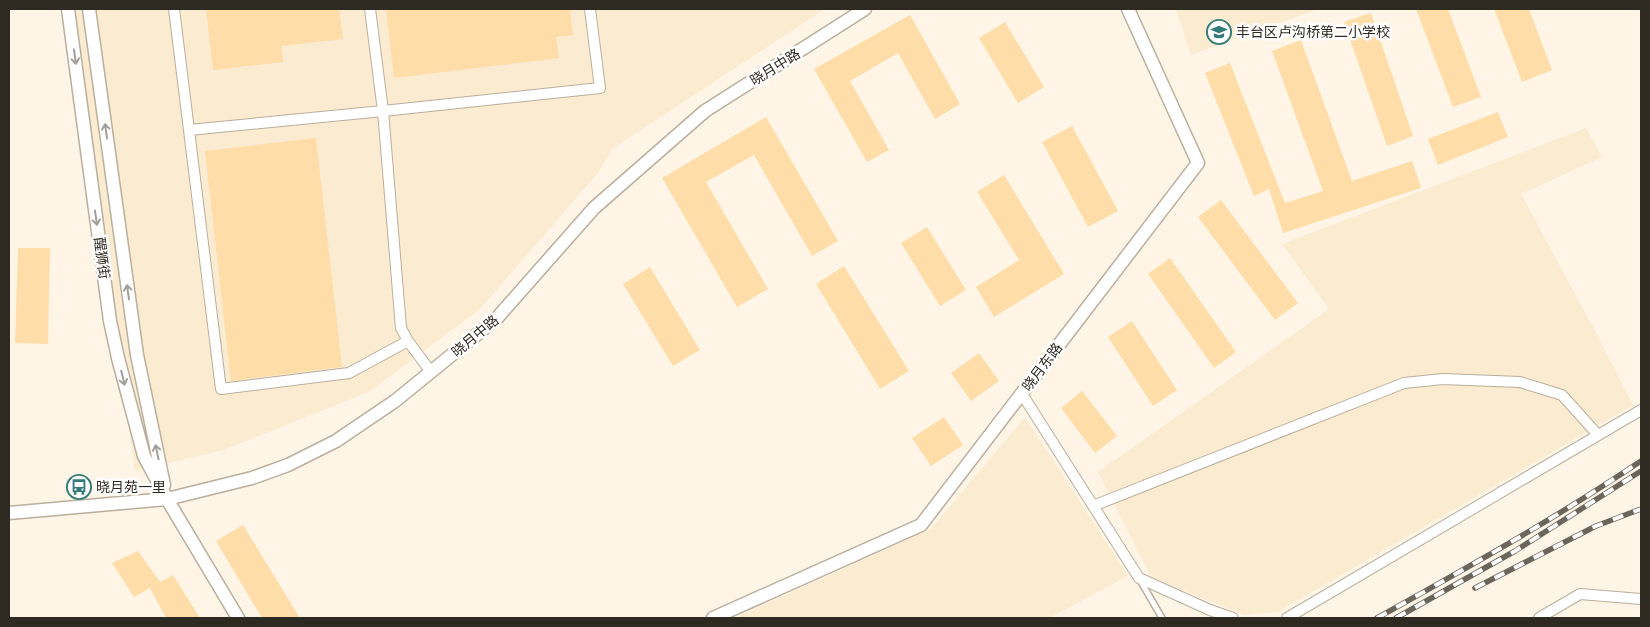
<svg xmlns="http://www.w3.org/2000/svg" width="1650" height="627" font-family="'DejaVu Sans','Noto Sans SC',sans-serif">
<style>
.built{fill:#fbebd1}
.building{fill:#fedda8}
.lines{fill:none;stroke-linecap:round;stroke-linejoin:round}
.service-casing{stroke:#baae9c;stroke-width:8}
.minor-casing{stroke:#baae9c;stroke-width:12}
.tertiary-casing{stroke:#baae9c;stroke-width:15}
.service{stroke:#fff;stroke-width:5}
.minor{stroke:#fff;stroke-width:10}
.tertiary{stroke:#fff;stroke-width:12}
.rail-casing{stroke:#6b655b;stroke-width:5.5}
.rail{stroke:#fff;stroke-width:4;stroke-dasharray:11;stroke-linecap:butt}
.oneway{stroke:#a19f9c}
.labels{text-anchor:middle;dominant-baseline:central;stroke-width:5;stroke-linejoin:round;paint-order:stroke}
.poi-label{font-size:14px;fill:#2e2a22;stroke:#fff;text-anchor:start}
.street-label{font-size:14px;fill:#2e2a22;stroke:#fff}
</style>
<rect width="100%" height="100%" fill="#fff5e6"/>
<!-- built -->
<path class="built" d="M71,9H825L612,149L598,173L480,309L369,392L223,450L135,471Z
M1176,9H1318L1191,55Z
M1586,128L1602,157L1521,194L1593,327L1633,405L1278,612L1244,615L1151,577L1098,472L1329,309L1282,244Z
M1025,417L1128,576L1049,618H735L931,529Z"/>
<!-- building -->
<path class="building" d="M206,9H339L343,39L281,46L283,62L213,70Z
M386,9H570L573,35L556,37L559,58L394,78Z
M1416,9H1448L1481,97L1453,107Z
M1494,9H1529L1552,70L1522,82Z
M1371,13L1413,136L1387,146L1344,22Z
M910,15L960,104L935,119L898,53L850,81L889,150L867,162L814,69Z
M1005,22L1044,87L1018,103L979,38Z
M1301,40L1352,181L1412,161L1421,188L1283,233L1269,189L1254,196L1205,73L1230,63L1285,203L1323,191L1272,51Z
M1498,112L1508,137L1438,165L1428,139Z
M766,117L838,241L812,256L754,155L706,182L768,289L737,307L662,178Z
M1072,126L1118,211L1088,227L1042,142Z
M316,138L342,367L231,381L205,151Z
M1004,175L1064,274L994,317L976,287L1019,260L977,192Z
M1221,200L1298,303L1275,320L1198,217Z
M927,227L966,290L940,306L901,243Z
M18,248H50L48,344L15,343Z
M1170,258L1236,352L1214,368L1148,274Z
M844,266L909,371L880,389L816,284Z
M650,267L700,350L673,366L623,284Z
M1132,321L1177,390L1153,406L1108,337Z
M979,353L999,381L971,401L951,373Z
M1082,391L1117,436L1095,453L1061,408Z
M944,417L963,445L931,466L912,438Z
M243,525L300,618H262L216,541Z
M138,551L160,582L173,575L200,618H166L150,588L134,597L112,563Z"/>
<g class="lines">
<defs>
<path id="service" d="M1140,580L1162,618"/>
<path id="minor" d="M174,9L221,389L349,373L408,341L431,372
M370,9L383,111L600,88L590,9
M189,130L383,111L401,328L408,341
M1022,394L1139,578L1210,610L1233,618
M1093,506L1404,383L1443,379L1520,382L1562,395L1598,435
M1287,618L1641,410
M1539,618L1580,594L1641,599"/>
<path id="tertiary" d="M68,9L110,321L118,358L144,456L167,499L238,618
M89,9L137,355L164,485
M9,513L167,499L252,478L288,465L336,441L395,401L497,318L594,208L705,111L865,9
M713,618L921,525L1198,163L1128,9"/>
</defs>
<!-- service casing -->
<use href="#service" class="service-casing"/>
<!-- minor casing -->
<use href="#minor" class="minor-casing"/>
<!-- tertiary casing -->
<use href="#tertiary" class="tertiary-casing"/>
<!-- service -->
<use href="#service" class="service"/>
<!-- minor -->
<use href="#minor" class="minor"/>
<!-- tertiary -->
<use href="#tertiary" class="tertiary"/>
<defs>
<path id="rail" d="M1475,588L1596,526L1641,509
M1377,618C1467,568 1556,518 1641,461
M1396,618L1515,551L1641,471"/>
</defs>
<!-- rail casing -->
<use href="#rail" class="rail-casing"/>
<!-- rail -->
<use href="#rail" class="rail"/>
</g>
<!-- one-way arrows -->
<defs><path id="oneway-shaft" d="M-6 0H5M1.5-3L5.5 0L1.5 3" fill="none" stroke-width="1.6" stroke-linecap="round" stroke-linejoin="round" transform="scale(1.25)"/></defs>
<g class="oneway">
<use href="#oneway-shaft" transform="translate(75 57) rotate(82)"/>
<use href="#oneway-shaft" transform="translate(106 131) rotate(-98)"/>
<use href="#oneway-shaft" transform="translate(96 218) rotate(82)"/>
<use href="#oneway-shaft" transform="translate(128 292) rotate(-98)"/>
<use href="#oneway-shaft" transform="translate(123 378) rotate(76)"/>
<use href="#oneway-shaft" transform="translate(157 452) rotate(-102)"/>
</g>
<!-- icons -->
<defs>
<symbol id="school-ring" viewBox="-11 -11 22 22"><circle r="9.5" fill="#fff" stroke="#337b77" stroke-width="1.5"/><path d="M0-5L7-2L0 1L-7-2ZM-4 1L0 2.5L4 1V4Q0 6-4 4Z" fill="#337b77"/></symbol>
<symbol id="bus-ring" viewBox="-11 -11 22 22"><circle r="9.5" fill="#fff" stroke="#337b77" stroke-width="1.5"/><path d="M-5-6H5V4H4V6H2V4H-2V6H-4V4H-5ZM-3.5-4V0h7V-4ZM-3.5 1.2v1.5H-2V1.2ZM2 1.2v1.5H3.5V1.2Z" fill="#337b77"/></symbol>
</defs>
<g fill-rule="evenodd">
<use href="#school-ring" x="1205" y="18" width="28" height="28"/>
<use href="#bus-ring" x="65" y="473" width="28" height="28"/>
</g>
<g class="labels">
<!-- poi labels -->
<g class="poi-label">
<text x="1236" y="32">丰台区卢沟桥第二小学校</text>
<text x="96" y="487">晓月苑一里</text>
</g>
<!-- street labels -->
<g class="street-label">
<text transform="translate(775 67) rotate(-32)">晓月中路</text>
<text transform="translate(102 258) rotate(82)">醒狮街</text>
<text transform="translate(475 336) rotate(-40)">晓月中路</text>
<text transform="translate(1042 367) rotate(-53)">晓月东路</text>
</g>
</g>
<!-- border -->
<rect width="1650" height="627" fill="none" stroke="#2e2a22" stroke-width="20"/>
</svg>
